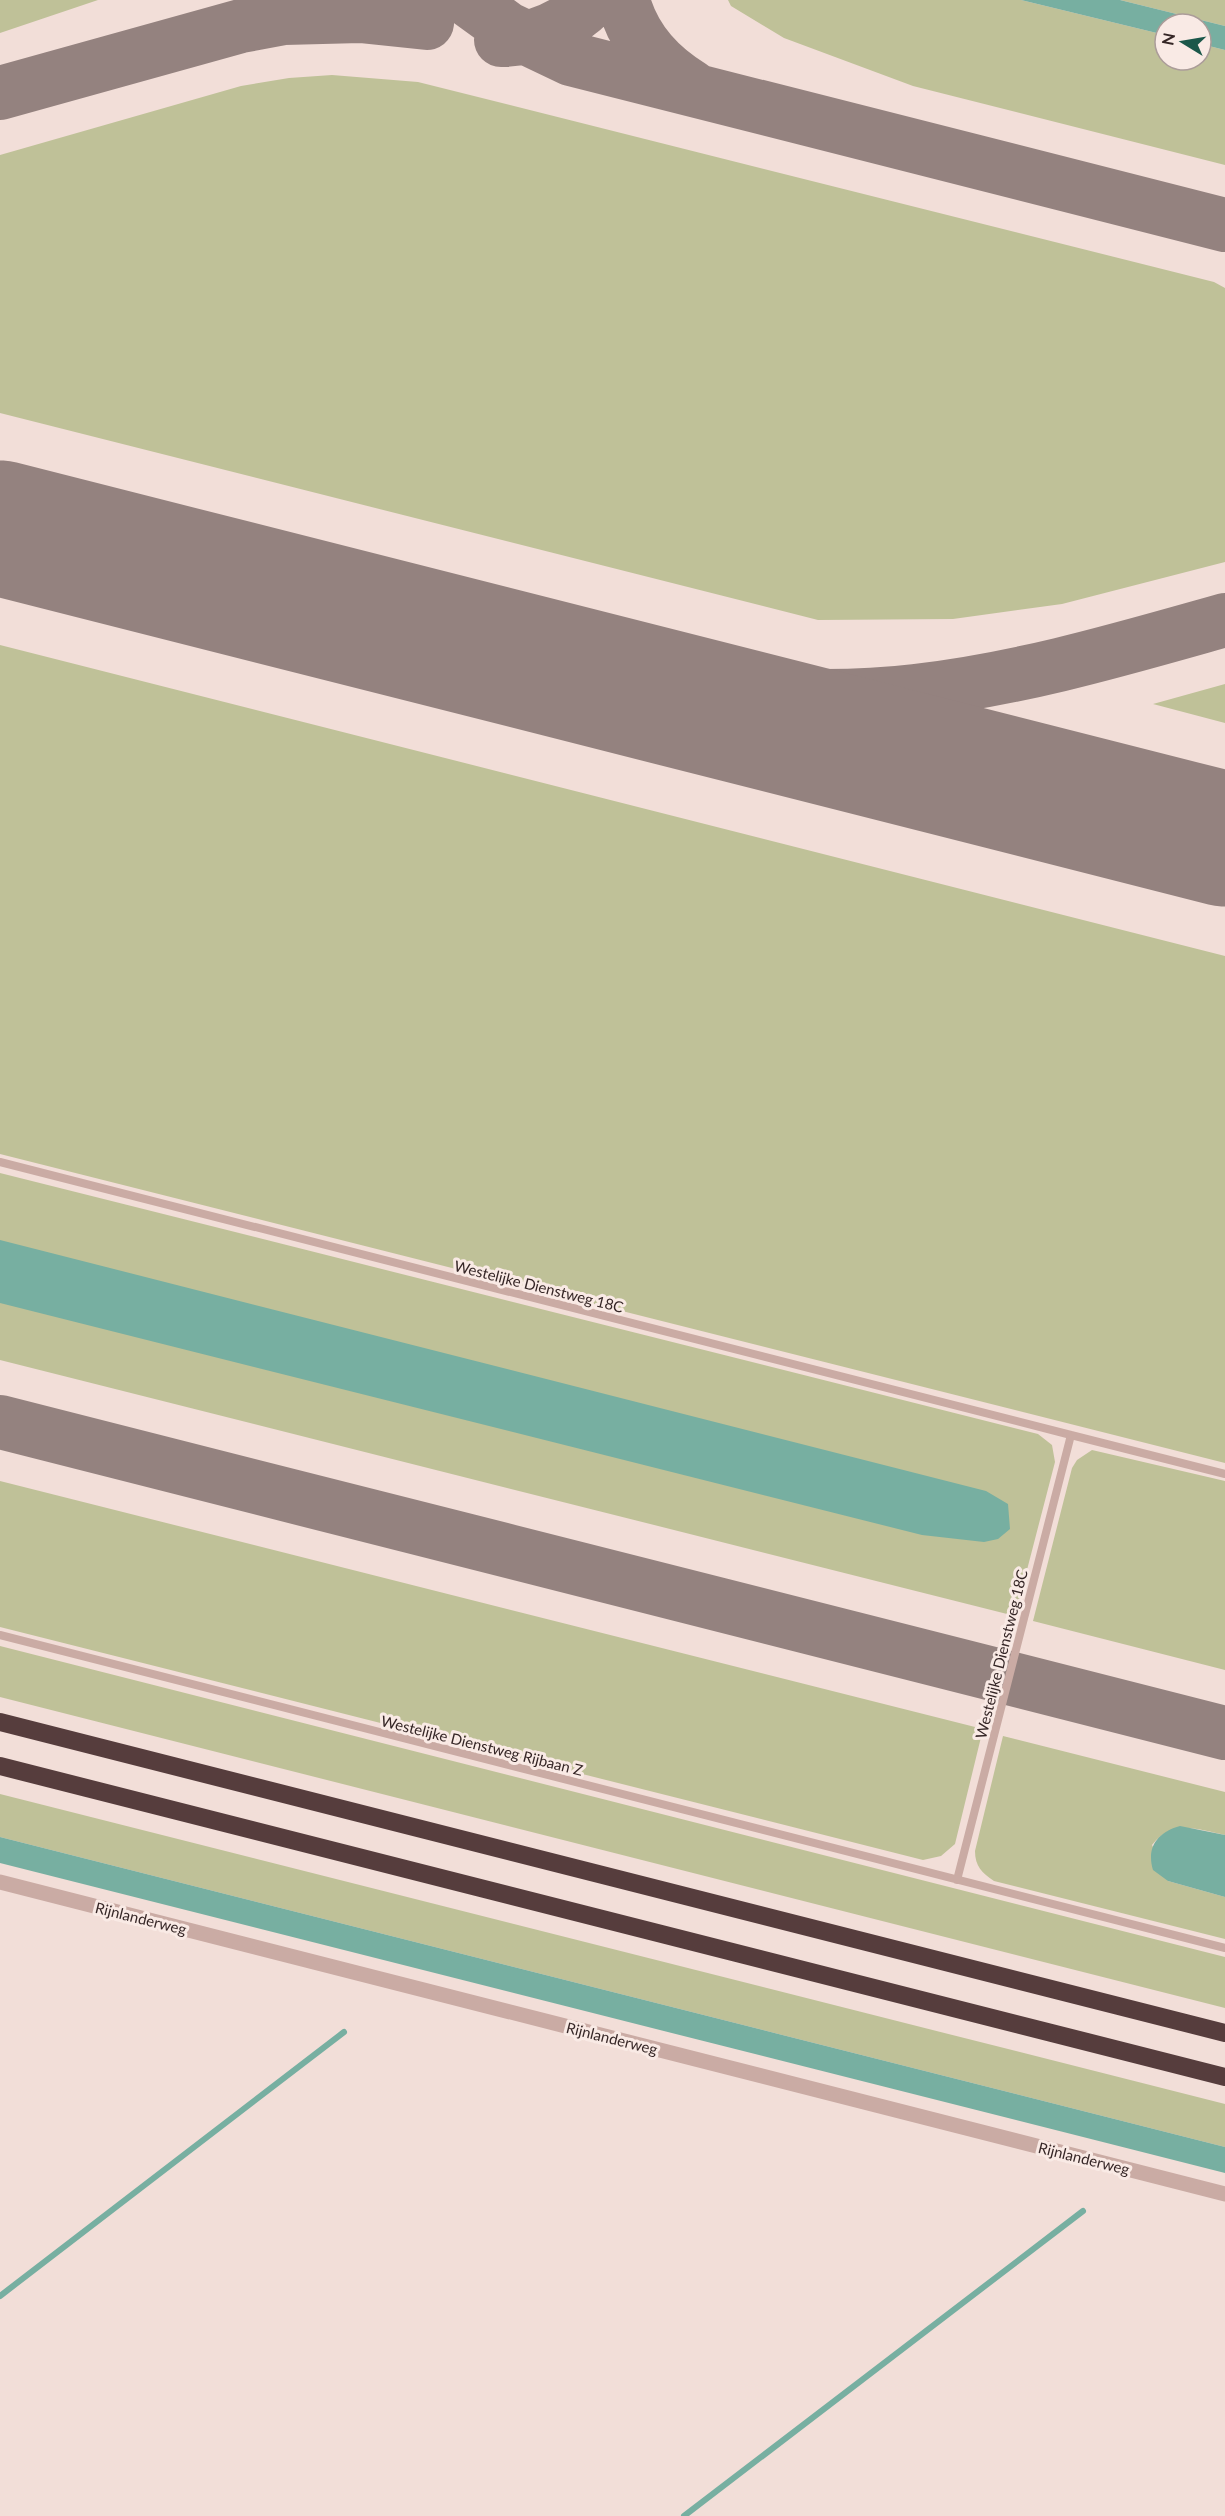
<svg xmlns="http://www.w3.org/2000/svg" width="1225" height="2516" font-family="Lato,sans-serif">
<style>
.green{fill:#bfc198}
.water{fill:#77afa1}
.lines{fill:none;stroke-linecap:round;stroke-linejoin:round}
.stream{stroke:#77afa1;stroke-width:6}
.taxiway{stroke:#94827f;stroke-width:54}
.runway{stroke:#94827f;stroke-width:135}
.lane{stroke:#caaba4;stroke-width:8}
.street{stroke:#caaba4;stroke-width:15}
.highway{stroke:#563d3d;stroke-width:18}
.labels{text-anchor:middle;dominant-baseline:central;stroke-width:6;stroke-linejoin:round;paint-order:stroke}
.street-label{font-size:15px;fill:#352626;stroke:#f9eae5}
</style>
<rect width="100%" height="100%" fill="#f2ded8"/>
<!-- green -->
<path class="green" d="M0,0H98L0,33Z
M728,0H1021L1165,35V60H1201V44L1225,50V165L913,86L784,38L731,6Z
M1120,0H1225V26Z
M332,75L418,82L1214,282L1225,288V562L1062,604L953,619L818,620L0,413V155L241,86L289,78Z
M0,645L1225,956V1463L0,1154Z
M1225,684V723L1153,704Z
M0,1173L1038,1434L1052,1445L1055,1462L1015,1616L0,1360Z
M1092,1450L1225,1481V1670L1033,1621L1072,1468L1077,1460Z
M0,1481L983,1729L955,1844L941,1856L923,1860L0,1627Z
M0,1646L1225,1957V2008L0,1697Z
M1003,1736L1225,1792V1835C1198,1829 1172,1819 1152,1845L1168,1881L1225,1897V1939L994,1881C982,1873 975,1866 975,1851Z
M0,1794L1225,2104V2147L0,1837Z"/>
<!-- water -->
<path class="water" d="M1021,0H1120L1225,26V50L1201,44V24H1165V35Z
M0,1240L986,1491L1008,1504L1010,1529L998,1539L984,1542L922,1535L0,1303Z
M1180,1826L1225,1835V1897L1168,1881L1153,1870C1146,1847 1158,1832 1180,1826Z
M0,1837L1225,2147V2173L0,1863Z"/>
<g class="lines">
<!-- stream -->
<path class="stream" d="M0,2296L344,2032
M684,2516L1083,2211"/>
<!-- taxiway -->
<path class="taxiway" d="M468,0L508,29L571,59L1225,225
M623,0C633,39 659,67 692,87
M501,40C537,40 568,25 593,0
M0,93L241,26L284,18L360,16L427,23
M588,678C696,689 807,704 915,691C1021,679 1122,649 1225,620
M0,1422L1225,1733"/>
<!-- runway -->
<path class="runway" d="M0,528L1225,839"/>
<!-- lane -->
<path class="lane" d="M0,1162L1071,1435L957,1880
M1071,1435L1225,1474
M0,1635L1225,1948"/>
<!-- street -->
<path class="street" d="M0,1882L1225,2194"/>
<!-- highway -->
<path class="highway" d="M0,1722L1225,2033
M0,1766L1225,2077"/>
</g>
<g class="labels">
<!-- street labels -->
<g class="street-label">
<text transform="translate(539 1286) rotate(14)">Westelijke Dienstweg 18C</text>
<text transform="translate(1001 1654) rotate(-76)">Westelijke Dienstweg 18C</text>
<text transform="translate(482 1745) rotate(14)">Westelijke Dienstweg Rijbaan Z</text>
<text transform="translate(141 1918) rotate(14)">Rijnlanderweg</text>
<text transform="translate(612 2038) rotate(14)">Rijnlanderweg</text>
<text transform="translate(1084 2158) rotate(14)">Rijnlanderweg</text>
</g>
</g>
<!-- north arrow -->
<g transform="translate(1183 42) rotate(281)"><circle r="28" fill="#f9eae5" stroke="#ab9c99" stroke-width="1.5"/>
<path d="M0-4.5L10 22L0 15L-10 22Z" fill="#1b574a"/>
<text y="-9" font-size="16" font-weight="bold" text-anchor="middle" fill="#352626">N</text>
</g>
</svg>
